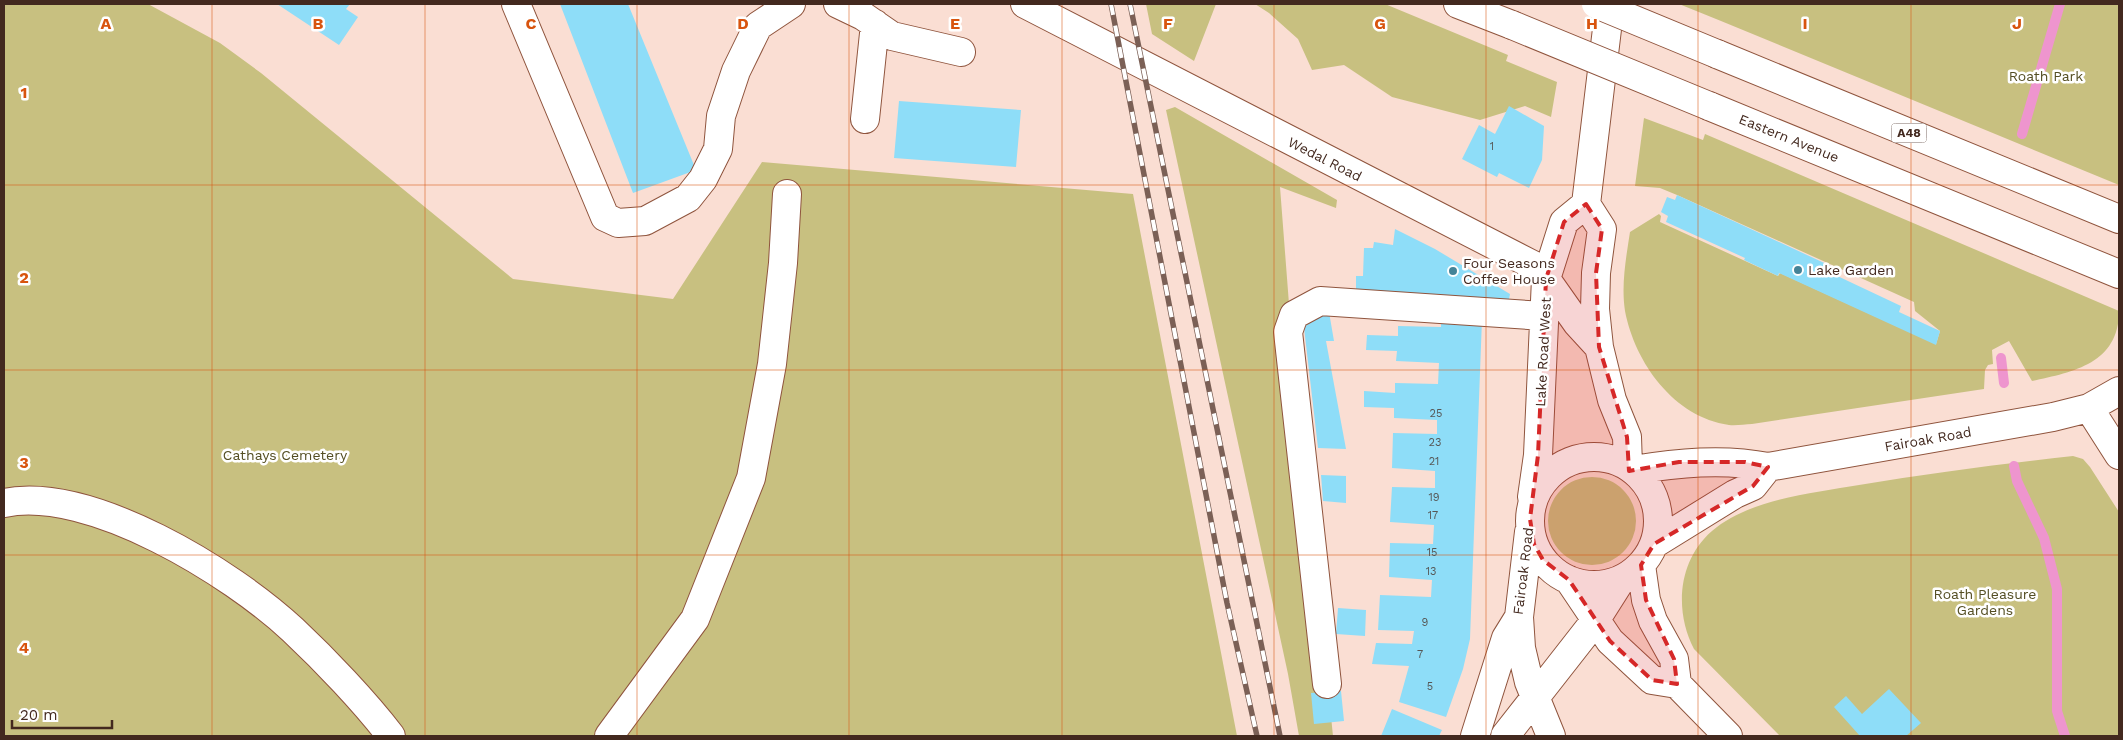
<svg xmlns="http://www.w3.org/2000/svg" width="2123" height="740" font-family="'Work Sans',sans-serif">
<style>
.green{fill:#c8c080}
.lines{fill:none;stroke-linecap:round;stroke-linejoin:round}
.stream{stroke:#ee95ce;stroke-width:10}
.building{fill:#8eddf8}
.minor-casing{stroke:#8f543d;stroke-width:30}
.highway-casing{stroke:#8f543d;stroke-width:30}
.minor{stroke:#fff;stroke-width:28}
.highway{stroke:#fff;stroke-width:28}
.rail-casing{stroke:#7b6056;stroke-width:5.5}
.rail{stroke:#fff;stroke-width:4;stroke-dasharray:11;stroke-linecap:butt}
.highway-bridge-casing{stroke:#8f543d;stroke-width:30;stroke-linecap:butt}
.highway-bridge{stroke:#fff;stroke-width:28}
.marked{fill:#d62828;fill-opacity:0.2;stroke:#d62828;stroke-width:4;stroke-dasharray:10 6;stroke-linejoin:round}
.grid{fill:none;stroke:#d8540e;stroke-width:1;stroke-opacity:0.55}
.poi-dot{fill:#448398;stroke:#fff;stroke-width:2}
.labels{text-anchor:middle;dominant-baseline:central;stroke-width:5;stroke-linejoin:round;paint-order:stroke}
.number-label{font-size:11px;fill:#565655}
.shield{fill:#fff;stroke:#7b6962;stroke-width:1}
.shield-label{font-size:12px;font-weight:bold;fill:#43291f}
.park-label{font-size:14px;fill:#544e23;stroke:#fff}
.street-label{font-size:14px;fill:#43291f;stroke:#fff}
.poi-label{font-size:14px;fill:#43291f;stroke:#fff;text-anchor:start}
.grid-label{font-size:16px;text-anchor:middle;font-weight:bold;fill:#d8540e;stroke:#fff;stroke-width:5;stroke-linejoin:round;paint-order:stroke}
</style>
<rect width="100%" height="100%" fill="#faded3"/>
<!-- green -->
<path class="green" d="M4,4H148L220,43L261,73L513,279L673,299L762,162L1133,194L1237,736H4Z
M1146,4H1216L1194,61L1152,34Z
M1255,4H1385L1508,55L1506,61L1557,82L1551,117L1525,106L1480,120L1392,97L1344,65L1312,70L1298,39L1269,13Z
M1679,4H2119V185L1721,21Z
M1175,107L1337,200L1336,208L1280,187L1289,304L1333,736H1299L1288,674L1166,110Z
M1644,118L1703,140L1705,134L2119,311C2119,363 2074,372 2032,381L2009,341L1992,350L1993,364L1988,365L1985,370L1984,389L1752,424C1745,424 1736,426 1729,425C1674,417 1635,363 1625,311C1621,285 1626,258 1630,232L1659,214L1661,216L1660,222L1778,276L1780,273L1936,344L1940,331L1915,311L1914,302L1677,195L1660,188L1635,186Z
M2073,456L2083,459L2090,467L2119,512V736H1780L1694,649C1674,611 1678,560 1712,531C1749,499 1813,493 1859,485C1930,473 2002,464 2073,456Z
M1548 521a44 44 0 1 1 88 0a44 44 0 1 1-88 0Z"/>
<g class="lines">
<!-- stream -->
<path class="stream" d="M2022,134L2060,4
M2001,358L2004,383
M2014,466L2017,481L2044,538L2057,589V711L2065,736"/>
</g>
<!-- building -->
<path class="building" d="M277,4H350L346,9L358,17L339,45Z
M560,4H628L696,170L633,193Z
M899,101L1021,110L1016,167L894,158Z
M1509,106L1544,126L1542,160L1529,188L1499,173L1497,177L1462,159L1479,125L1495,134Z
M1677,195L1833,267L1831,273L1901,306L1899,312L1940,331L1936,345L1779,273L1778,276L1744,260L1745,258L1666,222L1668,216L1661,212L1667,197L1675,200Z
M1395,229L1435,249L1510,294L1508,305L1356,292V276H1363L1364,248H1373L1374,242L1393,245Z
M1329,312L1334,341H1326L1346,449L1318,448L1315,422L1303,319Z
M1441,317L1482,319L1470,639L1463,669L1446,717L1399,702L1409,666L1372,664L1376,643L1412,644L1414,631L1378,630L1380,595L1431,597L1432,580L1389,577L1390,543L1433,544L1434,525L1390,522L1392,487L1435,488V471L1392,468L1393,433L1437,434V420L1394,418V408L1364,407V391L1395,393V383L1438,384L1439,363L1396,361L1397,351L1366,350L1367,335L1398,336V326L1441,327Z
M1321,475L1346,476V503L1323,501Z
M1338,608L1366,610L1365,636L1336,634Z
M1889,689L1921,723L1906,736H1860L1834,707L1846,696L1862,714Z
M1341,691L1344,721L1314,724L1311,693Z
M1392,709L1442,730L1439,736H1381Z"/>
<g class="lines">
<defs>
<path id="minor" d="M516,4L605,217L618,223L645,221L688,198L703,179L718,149L721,116L736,71L758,26L791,4
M838,4L863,16L892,36L961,52
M1025,4L1533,265L1546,279L1577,323L1599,347
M1610,4L1586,204L1602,229L1596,273L1595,309L1599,347L1612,400L1627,437L1628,466
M865,119L875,24
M2089,408L2119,455
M1530 521a64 64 0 1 1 128 0a64 64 0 1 1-128 0Z
M1633,470C1677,463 1723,458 1768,467L2053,417L2089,408L2119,391
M1532,497L1538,455L1546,279L1564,222L1586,204
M4,503C90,485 232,573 293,630C325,660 365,702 391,736
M1654,544L1735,494L1753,486L1768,467
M1641,565L1646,600L1653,621L1674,659L1677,684
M1569,580L1610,641L1652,680L1677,684L1728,736
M1519,617L1521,648L1529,682L1551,736
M1327,684L1288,332L1294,315L1320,301L1544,316
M609,736L695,619L751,478L772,364L783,263L787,194
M1475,736L1506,638L1519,617L1529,532
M1505,736L1595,621L1621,580"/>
<path id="highway" d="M1458,4L1512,25
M1717,54L2119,219
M1709,106L2119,274"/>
</defs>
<!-- minor casing -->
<use href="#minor" class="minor-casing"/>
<!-- highway casing -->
<use href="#highway" class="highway-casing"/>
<!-- minor -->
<use href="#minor" class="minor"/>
<!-- highway -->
<use href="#highway" class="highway"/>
<defs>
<path id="rail" d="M1111,4L1227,603L1257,736
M1130,4L1280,736"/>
</defs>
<!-- rail casing -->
<use href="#rail" class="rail-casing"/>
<!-- rail -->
<use href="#rail" class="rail"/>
<defs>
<path id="highway-bridge" d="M1596,4L1717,54
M1512,25L1709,106"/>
</defs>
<!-- highway-bridge casing -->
<use href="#highway-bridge" class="highway-bridge-casing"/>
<!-- highway-bridge -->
<use href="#highway-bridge" class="highway-bridge"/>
</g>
<!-- marked area -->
<path class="marked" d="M1586,204L1602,229L1596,273L1599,347L1627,437L1629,471L1679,462H1745L1768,467L1753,486L1654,544L1641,565L1646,600L1674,659L1677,684L1652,680L1610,641L1569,580L1543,560L1534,544L1530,519L1538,455L1546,279L1564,222Z"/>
<!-- grid -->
<path class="grid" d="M212,4V736M425,4V736M637,4V736M849,4V736M1062,4V736M1274,4V736M1486,4V736M1698,4V736M1911,4V736M4,185H2119M4,370H2119M4,555H2119"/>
<!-- markers -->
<g class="poi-dot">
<circle cx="1798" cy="270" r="5"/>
<circle cx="1453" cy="271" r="5"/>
</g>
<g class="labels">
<!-- number labels -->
<g class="number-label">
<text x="1492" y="146">1</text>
<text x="1436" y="413">25</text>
<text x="1435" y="442">23</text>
<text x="1434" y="461">21</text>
<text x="1434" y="497">19</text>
<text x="1433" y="515">17</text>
<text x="1432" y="552">15</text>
<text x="1431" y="571">13</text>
<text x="1425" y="622">9</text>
<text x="1420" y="654">7</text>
<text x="1430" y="686">5</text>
</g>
<!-- shield labels -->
<rect class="shield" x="1891.5" y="123.5" width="35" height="19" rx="4"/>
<g class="shield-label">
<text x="1909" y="133">A48</text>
</g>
<!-- park labels -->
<g class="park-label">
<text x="2046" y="76">Roath Park</text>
<text x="285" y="455">Cathays Cemetery</text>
<text x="1985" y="594">Roath Pleasure<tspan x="1985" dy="16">Gardens</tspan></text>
</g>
<!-- street labels -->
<g class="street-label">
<text transform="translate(1789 138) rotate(22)">Eastern Avenue</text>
<text transform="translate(1325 159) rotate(27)">Wedal Road</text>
<text transform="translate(1543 352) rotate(-87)">Lake Road West</text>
<text transform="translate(1928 439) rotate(-10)">Fairoak Road</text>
<text transform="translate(1523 571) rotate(-83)">Fairoak Road</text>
</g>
<!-- poi labels -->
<g class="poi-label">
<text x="1463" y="263">Four Seasons<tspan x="1463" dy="16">Coffee House</tspan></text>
<text x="1808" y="270">Lake Garden</text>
</g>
</g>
<g class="grid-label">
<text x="106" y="29">A</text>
<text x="318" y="29">B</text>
<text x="531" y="29">C</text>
<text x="743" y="29">D</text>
<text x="955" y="29">E</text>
<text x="1168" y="29">F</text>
<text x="1380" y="29">G</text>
<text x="1592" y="29">H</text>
<text x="1805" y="29">I</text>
<text x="2017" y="29">J</text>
<text x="24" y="98">1</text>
<text x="24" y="283">2</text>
<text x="24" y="468">3</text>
<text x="24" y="653">4</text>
</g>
<!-- border -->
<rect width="2123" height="740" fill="none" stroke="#43291f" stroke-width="10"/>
<!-- scale -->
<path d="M12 720v8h100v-8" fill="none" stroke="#43291f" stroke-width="2.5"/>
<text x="20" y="720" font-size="15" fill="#43291f" stroke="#ffffff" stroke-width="4" paint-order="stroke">20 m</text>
</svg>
